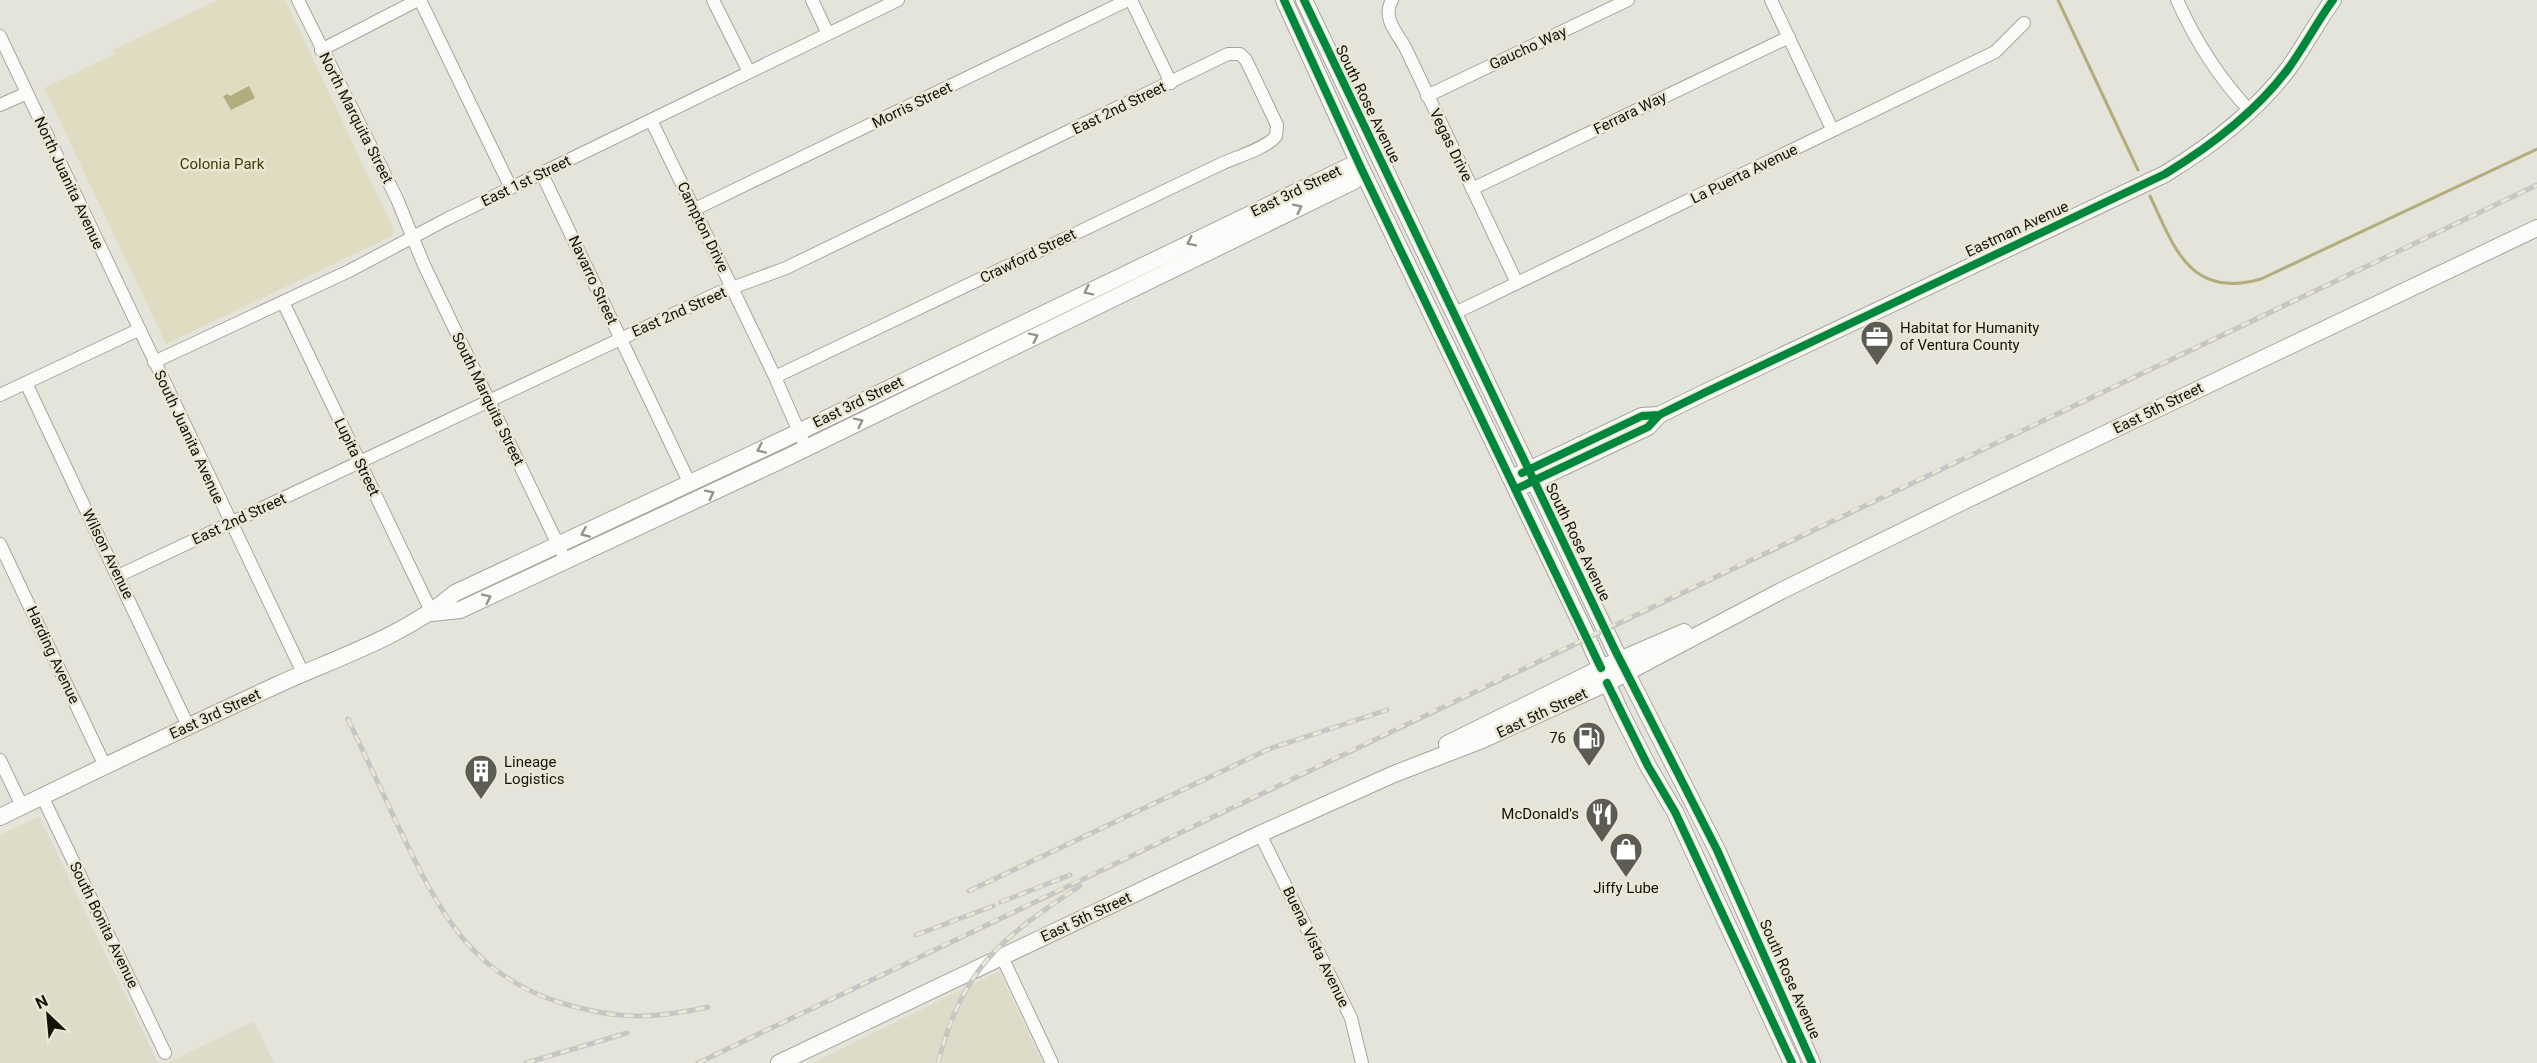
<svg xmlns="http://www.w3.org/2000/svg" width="2537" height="1063" font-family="Roboto,sans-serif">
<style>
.built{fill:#dedcc9}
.green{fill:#e0dcc1}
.water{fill:#b3ac7c}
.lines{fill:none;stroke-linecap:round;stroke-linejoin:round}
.stream{stroke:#b3ac7c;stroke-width:3}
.street-casing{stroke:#a6a59d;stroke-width:14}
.secondary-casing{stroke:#a6a59d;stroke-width:18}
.street{stroke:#fbfbf9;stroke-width:12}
.secondary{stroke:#fbfbf9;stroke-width:16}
.rail-casing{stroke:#c6c6c4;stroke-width:5}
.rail{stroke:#eae8d5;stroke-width:3;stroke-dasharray:9;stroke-linecap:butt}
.cycleway-casing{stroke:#eae8d5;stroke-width:11}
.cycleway{stroke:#00873e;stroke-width:8}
.oneway{stroke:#93938e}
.labels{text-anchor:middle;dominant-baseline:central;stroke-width:5;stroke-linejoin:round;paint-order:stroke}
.street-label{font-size:15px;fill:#14130c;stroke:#eae8d5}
.park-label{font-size:15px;fill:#423b04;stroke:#eae8d5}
.poi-label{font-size:15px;fill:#14130c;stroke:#eae8d5;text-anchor:start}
</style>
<rect width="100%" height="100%" fill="#e5e4da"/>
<!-- built -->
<path class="built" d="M39,816L158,1063H0V835Z
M999,971L1043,1063H813Z
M254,1021L274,1063H167Z"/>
<!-- green -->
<path class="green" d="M218,0H285L394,230L392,236L166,344L44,88L115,54L113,50Z"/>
<!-- water -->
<path class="water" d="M249,86L255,98L231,110L223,96L228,94L230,96Z"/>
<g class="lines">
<!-- stream -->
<path class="stream" d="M2058,0L2138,170
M2150,196C2175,250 2191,299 2261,279L2537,149"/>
<defs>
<path id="street" d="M298,0L397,199L424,265L561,551
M420,0L511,188
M713,0L749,72
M812,0L828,34
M1131,0L1171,83
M1392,0C1382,17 1396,32 1405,47L1517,283
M1771,0L1832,129
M2177,0C2195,40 2219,78 2249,110
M0,36L303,673
M321,50L418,0
M1427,96L1628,0
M0,105L27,93
M651,120L775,377L806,448
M542,174L690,484
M1472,189L1789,37
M695,209L1128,0
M283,302L432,613
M1455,313L1995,52L2024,23
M154,362L349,271L447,219L898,0
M26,383L188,726
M0,395L138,330
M0,544L105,766
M118,576L718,293L786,268L1228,54H1240L1246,60L1277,125L1276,136C1267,148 1236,157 1221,164L775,377
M0,760L22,806
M42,796L165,1053
M1260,834L1351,1018L1362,1063
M1002,957L1052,1063"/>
<path id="secondary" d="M1284,0L1361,168L1584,630L1619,709L1648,766L1675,812L1792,1063
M1304,0L1615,650L1717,850L1812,1063
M1520,474L1642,416L1659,415
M1525,485L1648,427L1659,415L1706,392L2165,174C2211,146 2255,113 2288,69C2304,47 2317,22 2333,0
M432,613L460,610L788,457L1354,181L1361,168
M1447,744L1601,668L1684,632
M0,817C92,772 184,728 277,685C336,658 405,636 455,593L782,440L1350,166L1361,168
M779,1063L1260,834L1394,774L1482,740L1607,683L1781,591L1962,502L2537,228"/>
</defs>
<!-- street casing -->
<use href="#street" class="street-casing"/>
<!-- secondary casing -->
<use href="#secondary" class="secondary-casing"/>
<!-- street -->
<use href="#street" class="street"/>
<!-- secondary -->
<use href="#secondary" class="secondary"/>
<defs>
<path id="rail" d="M348,719C365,756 383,793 400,830C440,913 472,977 565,1004C621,1020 652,1019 708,1007
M969,891L1269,749L1387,710
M1001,902L1070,875
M916,935L993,906
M526,1063L627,1033
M698,1063C1311,769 1924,477 2537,185
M938,1063C963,967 1001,938 1080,886"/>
</defs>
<!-- rail casing -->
<use href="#rail" class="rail-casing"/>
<!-- rail -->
<use href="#rail" class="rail"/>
<defs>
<path id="cycleway" d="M1284,0L1361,168L1601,668
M1304,0L1615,650L1717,850L1812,1063
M1522,473L1642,416L1659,415
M1516,489L1648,427L1659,415L1706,392L2165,174C2211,146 2255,113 2288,69C2304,47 2317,22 2333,0
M1607,683L1648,766L1675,812L1792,1063"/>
</defs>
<!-- cycleway casing -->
<use href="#cycleway" class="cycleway-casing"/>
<!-- cycleway -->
<use href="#cycleway" class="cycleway"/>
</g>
<!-- one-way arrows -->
<defs><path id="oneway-chevron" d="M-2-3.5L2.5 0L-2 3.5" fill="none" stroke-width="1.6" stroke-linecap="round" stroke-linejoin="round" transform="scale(1.5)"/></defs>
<g class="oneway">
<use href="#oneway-chevron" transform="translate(1298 208) rotate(-26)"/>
<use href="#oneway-chevron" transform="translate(1191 242) rotate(154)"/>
<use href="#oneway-chevron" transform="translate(1088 291) rotate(154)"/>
<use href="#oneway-chevron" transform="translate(1034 337) rotate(-26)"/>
<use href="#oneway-chevron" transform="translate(859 422) rotate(-26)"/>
<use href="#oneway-chevron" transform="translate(761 449) rotate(156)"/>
<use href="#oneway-chevron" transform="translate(710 494) rotate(-26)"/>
<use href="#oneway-chevron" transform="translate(585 533) rotate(156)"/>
<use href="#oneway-chevron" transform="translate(487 598) rotate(-26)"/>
</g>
<!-- icons -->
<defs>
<symbol id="office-pin" viewBox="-11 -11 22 30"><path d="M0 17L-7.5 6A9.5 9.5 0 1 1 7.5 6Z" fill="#5d5c54" stroke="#eae8d5"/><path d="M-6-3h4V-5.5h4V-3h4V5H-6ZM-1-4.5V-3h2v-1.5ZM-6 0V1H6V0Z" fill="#fff"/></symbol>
<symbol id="fuel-pin" viewBox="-11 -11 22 30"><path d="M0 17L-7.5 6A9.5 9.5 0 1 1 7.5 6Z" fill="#5d5c54" stroke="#eae8d5"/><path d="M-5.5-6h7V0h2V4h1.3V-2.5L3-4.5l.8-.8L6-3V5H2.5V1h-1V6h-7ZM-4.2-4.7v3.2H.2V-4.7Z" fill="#fff"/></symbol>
<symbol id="building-pin" viewBox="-11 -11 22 30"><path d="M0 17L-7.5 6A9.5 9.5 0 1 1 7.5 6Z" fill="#5d5c54" stroke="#eae8d5"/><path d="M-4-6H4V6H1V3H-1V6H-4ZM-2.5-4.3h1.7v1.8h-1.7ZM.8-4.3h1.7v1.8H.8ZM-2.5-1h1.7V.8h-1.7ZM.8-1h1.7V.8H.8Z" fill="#fff"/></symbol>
<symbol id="restaurant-pin" viewBox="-11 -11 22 30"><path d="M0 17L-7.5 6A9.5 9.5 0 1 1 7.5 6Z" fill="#5d5c54" stroke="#eae8d5"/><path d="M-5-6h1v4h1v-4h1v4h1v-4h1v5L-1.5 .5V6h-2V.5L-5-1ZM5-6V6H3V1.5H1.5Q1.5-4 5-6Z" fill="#fff"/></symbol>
<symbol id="shop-pin" viewBox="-11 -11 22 30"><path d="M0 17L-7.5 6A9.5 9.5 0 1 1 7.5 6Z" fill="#5d5c54" stroke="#eae8d5"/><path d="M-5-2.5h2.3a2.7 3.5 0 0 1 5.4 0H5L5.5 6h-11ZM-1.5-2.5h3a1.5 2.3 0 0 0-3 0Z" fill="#fff"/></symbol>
</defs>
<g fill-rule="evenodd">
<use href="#office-pin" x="1858" y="318" width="38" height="52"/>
<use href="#fuel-pin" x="1570" y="719" width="38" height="52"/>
<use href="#building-pin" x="462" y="752" width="38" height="52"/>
<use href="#restaurant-pin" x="1583" y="795" width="38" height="52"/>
<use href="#shop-pin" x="1607" y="830" width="38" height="52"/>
</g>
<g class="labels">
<!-- street labels -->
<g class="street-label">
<text transform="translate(1528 48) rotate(-25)">Gaucho Way</text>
<text transform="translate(1368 104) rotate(64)">South Rose Avenue</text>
<text transform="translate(912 105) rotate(-26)">Morris Street</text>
<text transform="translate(1119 108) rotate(-26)">East 2nd Street</text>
<text transform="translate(1630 113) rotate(-26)">Ferrara Way</text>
<text transform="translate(356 118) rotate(63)">North Marquita Street</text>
<text transform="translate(1451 145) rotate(64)">Vegas Drive</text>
<text transform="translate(1744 174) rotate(-26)">La Puerta Avenue</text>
<text transform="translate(526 181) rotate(-26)">East 1st Street</text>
<text transform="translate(69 183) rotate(65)">North Juanita Avenue</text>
<text transform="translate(1296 191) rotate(-26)">East 3rd Street</text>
<text transform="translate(703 227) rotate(64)">Campton Drive</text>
<text transform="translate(2017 229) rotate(-25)">Eastman Avenue</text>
<text transform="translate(1028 256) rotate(-26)">Crawford Street</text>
<text transform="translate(593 280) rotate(65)">Navarro Street</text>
<text transform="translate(679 312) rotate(-24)">East 2nd Street</text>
<text transform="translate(488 399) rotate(64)">South Marquita Street</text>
<text transform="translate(858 402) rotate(-26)">East 3rd Street</text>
<text transform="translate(2158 408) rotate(-26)">East 5th Street</text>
<text transform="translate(189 437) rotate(65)">South Juanita Avenue</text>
<text transform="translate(357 457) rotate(64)">Lupita Street</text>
<text transform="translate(239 519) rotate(-25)">East 2nd Street</text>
<text transform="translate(1578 542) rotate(64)">South Rose Avenue</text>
<text transform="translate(108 554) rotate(64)">Wilson Avenue</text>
<text transform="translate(53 655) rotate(65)">Harding Avenue</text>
<text transform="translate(1542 713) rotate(-25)">East 5th Street</text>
<text transform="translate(215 714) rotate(-25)">East 3rd Street</text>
<text transform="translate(1086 917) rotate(-25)">East 5th Street</text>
<text transform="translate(104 925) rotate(64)">South Bonita Avenue</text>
<text transform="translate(1316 947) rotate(64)">Buena Vista Avenue</text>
<text transform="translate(1790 979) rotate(66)">South Rose Avenue</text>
</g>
<!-- park labels -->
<g class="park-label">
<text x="222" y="164">Colonia Park</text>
</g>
<!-- poi labels -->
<g class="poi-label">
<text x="1900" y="328">Habitat for Humanity<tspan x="1900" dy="17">of Ventura County</tspan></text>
<text x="1566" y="738" text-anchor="end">76</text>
<text x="504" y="762">Lineage<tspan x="504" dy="17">Logistics</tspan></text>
<text x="1579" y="814" text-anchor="end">McDonald's</text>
<text x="1626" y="888" text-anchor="middle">Jiffy Lube</text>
</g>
</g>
<!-- north arrow -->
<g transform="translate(48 1015) rotate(334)" stroke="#eae8d5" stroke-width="4.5" paint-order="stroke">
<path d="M0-4.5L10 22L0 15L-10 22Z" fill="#14130c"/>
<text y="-9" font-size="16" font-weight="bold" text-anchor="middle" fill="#14130c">N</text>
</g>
</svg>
